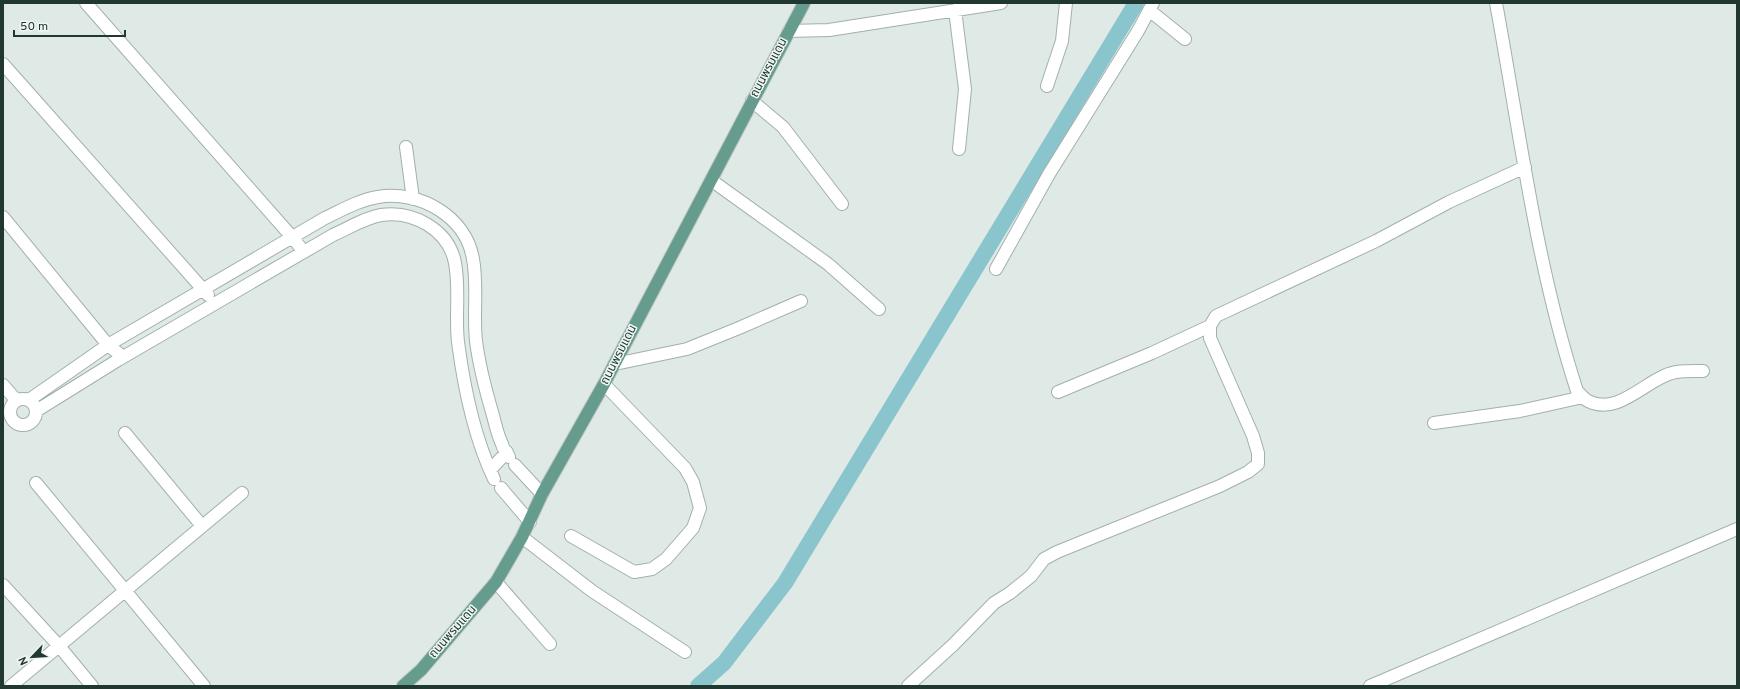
<svg xmlns="http://www.w3.org/2000/svg" width="1740" height="689" font-family="Overpass,'Noto Sans Thai',sans-serif">
<style>
.lines{fill:none;stroke-linecap:round;stroke-linejoin:round}
.canal{stroke:#8ac4cc;stroke-width:16}
.minor-casing{stroke:#a2b0ab;stroke-width:14}
.major-casing{stroke:#bcc3c1;stroke-width:14}
.minor{stroke:#fff;stroke-width:12}
.major{stroke:#669c8d;stroke-width:12}
.labels{text-anchor:middle;dominant-baseline:central;stroke-width:3;stroke-linejoin:round;paint-order:stroke}
.street-label{font-size:12px;fill:#213831;stroke:#eff6f3}
</style>
<rect width="100%" height="100%" fill="#dfe9e5"/>
<g class="lines">
<!-- canal -->
<path class="canal" d="M698,686L724,663L785,583L1136,3"/>
<defs>
<path id="minor" d="M86,3L292,237L304,252
M1496,3C1520,133 1536,265 1577,391C1580,394 1584,399 1588,401C1615,415 1641,386 1664,376C1675,370 1690,371 1703,371
M955,10L965,89L959,149
M1149,10L1185,39
M789,31L829,30L1001,3
M3,64L208,295
M1047,86L1062,41L1066,3
M752,101L783,127L842,204
M406,147L413,199
M711,180L828,264L879,309
M3,217L108,345L123,357
M996,269L1049,174L1138,31L1153,3
M615,364L687,349L739,328L801,301
M3,385L16,400
M1058,392L1152,353L1210,326
M10 412a13 13 0 1 1 26 0a13 13 0 1 1-26 0Z
M29,400L108,345L325,218C342,210 359,200 378,197C419,190 466,216 473,259C478,286 473,314 476,341C479,365 485,388 492,412C495,422 497,434 502,444C503,449 507,453 509,457
M36,411L118,360L333,235C349,228 364,218 381,215C413,210 449,230 455,263C460,289 455,316 458,342C464,388 474,437 494,479
M1434,423L1520,411L1583,397
M125,433L202,526
M515,465L542,494
M490,470L507,452
M36,483L204,686
M501,488L530,522
M571,536L634,572L652,569L666,559L693,528L700,508L693,482L685,468L604,384
M522,537L592,591L685,652
M496,582L550,644
M3,585L59,646L92,686
M11,686L242,493
M908,686L953,645L994,603L1010,593L1031,576L1044,559L1057,552L1220,486L1248,472L1258,464V453L1253,436L1210,338V326L1216,316L1376,241L1449,202L1525,167
M1370,686L1737,529"/>
<path id="major" d="M403,686L421,670L496,582L522,537L542,494L604,384L804,3"/>
</defs>
<!-- minor casing -->
<use href="#minor" class="minor-casing"/>
<!-- major casing -->
<use href="#major" class="major-casing"/>
<!-- minor -->
<use href="#minor" class="minor"/>
<!-- major -->
<use href="#major" class="major"/>
</g>
<g class="labels">
<!-- street labels -->
<g class="street-label">
<text transform="translate(769 68) rotate(-62)">ถนนพรมแดน</text>
<text transform="translate(619 355) rotate(-63)">ถนนพรมแดน</text>
<text transform="translate(453 632) rotate(-49)">ถนนพรมแดน</text>
</g>
</g>
<!-- border -->
<rect width="1740" height="689" fill="none" stroke="#213831" stroke-width="8"/>
<!-- north arrow -->
<g transform="translate(32 657) rotate(245)" stroke="#eff6f3" stroke-width="3" paint-order="stroke">
<path d="M0-3L7 15L0 10L-7 15Z" fill="#213831"/>
<text y="-6" font-size="11" font-weight="bold" text-anchor="middle" fill="#213831">N</text>
</g>
<!-- scale -->
<path d="M14 30v6h111v-6" fill="none" stroke="#213831" stroke-width="2"/>
<text x="20" y="30" font-size="12" fill="#213831" stroke="#eff6f3" stroke-width="3" paint-order="stroke">50 m</text>
</svg>
